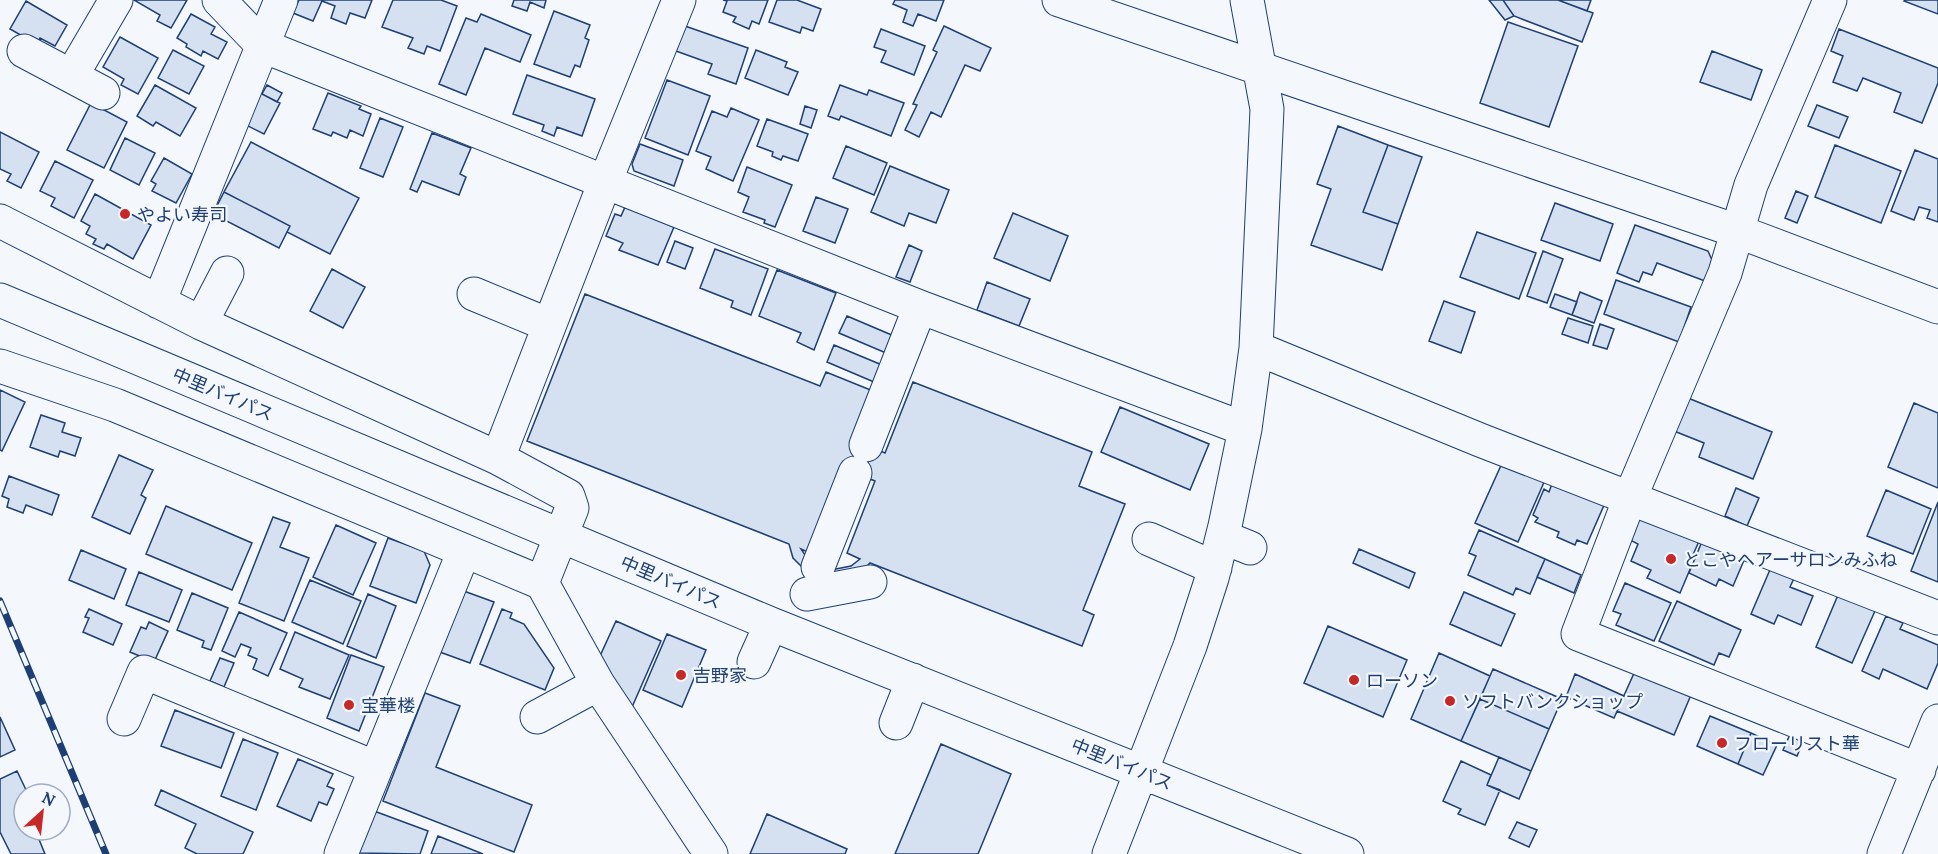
<svg xmlns="http://www.w3.org/2000/svg" width="1938" height="854" font-family="Lora,'Noto Sans JP',serif">
<style>
.building{fill:#d5e0f0;stroke:#1d3f73;stroke-width:1.5;fill-rule:evenodd}
.lines{fill:none;stroke-linecap:round;stroke-linejoin:round}
.minor-casing{stroke:#1d3f73;stroke-width:35}
.minor{stroke:#f4f7fb;stroke-width:33}
.rail-casing{stroke:#1d3f73;stroke-width:7}
.rail{stroke:#f4f7fb;stroke-width:4.5;stroke-dasharray:14;stroke-linecap:butt}
.poi-dot{fill:#c62828;stroke:#f4f7fb;stroke-width:2}
.labels{text-anchor:middle;dominant-baseline:central;stroke-width:4.5;stroke-linejoin:round;paint-order:stroke}
.poi-label{font-size:18px;fill:#1d3f73;stroke:#f4f7fb;text-anchor:start}
.street-label{font-size:18px;fill:#1d3f73;stroke:#f4f7fb}
</style>
<rect width="100%" height="100%" fill="#f4f7fb"/>
<!-- building -->
<path class="building" d="M134,0H187L171,28L157,21L160,15Z
M299,0H372L365,18L350,13L346,24L331,18L335,6L322,1L313,21L293,13Z
M393,0H441L457,6L440,51L427,46L424,54L408,48L413,38L382,27Z
M514,0H546L544,8L530,2L527,11L512,6Z
M723,0H768L759,24L752,21L749,29L733,22L736,17L723,12L727,1Z
M777,0H797L821,9L813,31L802,27L800,33L769,22Z
M895,0H944L936,21L918,14L913,26L903,22L907,10L893,4Z
M1489,0H1503L1514,16L1505,20Z
M1503,0H1558L1593,13L1582,42L1514,16Z
M1558,0H1591L1587,11Z
M1905,0H1938V14L1904,1Z
M26,1L67,25L55,46L40,38L36,44L10,29Z
M554,11L590,25L585,38L589,40L580,67L575,65L570,77L534,64Z
M191,14L215,27L211,34L227,42L218,59L203,51L201,56L186,47L187,44L177,38Z
M481,14L531,35L520,62L485,48L466,95L439,84L466,18L477,22Z
M1508,22L1578,46L1549,127L1480,103Z
M685,26L748,48L736,84L708,74L712,64L676,51Z
M944,26L991,48L980,71L965,65L941,117L931,112L919,137L905,130L917,105L913,104L937,52L933,50Z
M881,29L925,46L914,75L881,62L886,51L874,47Z
M1839,29L1938,68V83L1922,123L1894,112L1901,93L1863,78L1857,91L1833,82L1843,56L1831,51Z
M120,37L158,58L138,94L121,85L124,79L103,67Z
M173,50L204,66L189,94L158,78Z
M756,50L787,62L785,67L798,72L788,95L745,78Z
M1712,51L1762,70L1751,100L1700,82Z
M527,75L595,99L582,136L557,127L554,136L542,131L544,125L513,114Z
M667,80L710,96L688,155L645,138Z
M155,85L196,108L180,136L156,122L153,126L137,116Z
M267,85L282,93L277,102L262,94Z
M840,85L867,95L869,90L904,103L891,136L841,116L839,120L828,116Z
M260,93L280,103L264,134L244,124Z
M328,93L361,106L359,109L371,114L363,136L350,130L347,138L333,132L331,136L313,129Z
M91,103L127,122L104,168L67,150Z
M1817,105L1848,117L1839,138L1808,126Z
M805,106L817,110L811,128L800,124Z
M731,108L759,120L733,181L706,169L711,157L696,151L712,111L727,117Z
M380,118L403,127L383,177L360,168Z
M767,119L808,134L798,161L783,156L781,160L772,156L773,152L757,146Z
M1338,126L1388,145L1363,212L1398,224L1382,270L1311,245L1331,189L1317,184Z
M0,132L39,152L21,188L7,181L11,174L0,169Z
M432,133L471,148L460,174L466,177L459,195L422,181L417,192L410,189Z
M125,138L155,153L139,185L110,170Z
M251,142L359,198L330,254L287,232L290,226L224,192Z
M640,144L683,160L674,186L634,171L632,164Z
M1388,145L1422,157L1398,224L1363,212Z
M1835,145L1901,171L1881,223L1815,197Z
M846,146L887,163L874,195L833,178Z
M1915,150L1938,159V222L1927,218L1930,210L1919,207L1914,220L1891,211Z
M164,158L192,174L176,203L152,191L156,184L151,181Z
M55,161L93,180L74,218L51,206L55,198L40,191Z
M890,166L949,190L936,223L909,213L904,226L871,212Z
M747,167L792,185L775,227L764,223L765,220L743,212L749,197L738,192Z
M1796,191L1808,196L1797,223L1785,218Z
M224,192L290,226L279,248L213,214Z
M95,194L151,225L133,259L107,244L104,249L93,244L96,239L86,234L90,226L81,221Z
M816,197L848,209L835,243L803,231Z
M1555,203L1613,224L1600,261L1541,240Z
M625,207L674,227L658,265L619,250L623,243L606,236L615,214L621,216Z
M1013,213L1068,236L1050,281L994,258Z
M1635,225L1708,251L1712,260L1705,281L1657,263L1652,275L1643,272L1639,282L1617,273Z
M1477,232L1536,253L1519,299L1460,277Z
M675,241L693,248L685,269L667,262Z
M909,245L922,251L910,282L896,277Z
M715,249L768,269L751,315L731,307L733,301L700,288Z
M1543,251L1563,259L1547,303L1527,296Z
M332,269L365,287L343,328L310,311Z
M777,270L836,293L814,350L797,342L801,333L759,316Z
M1616,280L1691,307L1679,342L1604,314Z
M987,282L1030,299L1019,326L977,310Z
M1580,292L1602,301L1594,323L1572,315Z
M585,294L820,386L826,372L873,391L866,445L885,453L913,382L1092,452L1079,486L1125,504L1083,610L1094,615L1082,646L870,563L864,569L814,575L802,567L793,558L789,544L527,441ZM843,468L875,481L847,553L860,559L851,566L831,570L809,561L801,549L810,553Z
M1555,294L1577,302L1572,315L1550,307Z
M1444,301L1475,312L1461,353L1429,341Z
M847,316L894,336L886,353L839,333Z
M1568,318L1593,326L1588,343L1562,334Z
M1600,324L1614,329L1607,349L1593,345Z
M834,345L882,365L874,382L827,362Z
M0,390L25,402L2,451L0,450Z
M1683,396L1772,432L1753,479L1699,457L1704,443L1669,429Z
M1914,403L1938,413V488L1888,467Z
M1120,407L1209,444L1190,490L1101,452Z
M41,415L65,423L62,432L81,438L75,456L60,451L58,457L30,447Z
M119,455L153,470L141,495L146,498L130,534L92,517Z
M1503,461L1545,480L1518,542L1475,523Z
M9,476L59,495L52,515L26,505L23,513L7,507L9,499L2,496Z
M1553,481L1605,503L1587,544L1577,540L1575,545L1557,537L1559,532L1535,522L1538,518L1533,515L1544,489L1549,492Z
M1736,488L1759,498L1747,526L1725,516Z
M1886,490L1931,509L1913,554L1867,536Z
M1938,502V582L1911,571Z
M166,506L252,543L232,590L146,554Z
M1641,513L1700,539L1688,566L1691,567L1680,593L1647,578L1651,570L1631,561L1638,544L1630,540Z
M273,517L290,523L280,547L309,558L284,621L239,603Z
M336,525L376,543L353,595L313,577Z
M1479,530L1545,559L1530,594L1516,588L1513,595L1468,575L1476,556L1469,553Z
M388,538L424,551L430,565L416,603L370,586Z
M1703,539L1745,558L1733,586L1719,579L1716,586L1689,573Z
M1359,549L1415,573L1409,588L1353,563Z
M81,550L126,569L114,599L69,580Z
M1545,559L1581,575L1574,593L1537,577Z
M1772,565L1795,576L1790,587L1813,596L1801,625L1778,615L1774,624L1751,614Z
M139,572L182,590L169,622L126,605Z
M310,580L361,601L343,644L292,622Z
M1625,583L1671,603L1654,641L1616,625L1621,614L1613,611Z
M461,590L494,602L470,663L437,651Z
M1464,592L1515,614L1501,646L1450,624Z
M192,593L228,608L211,650L202,647L204,641L177,630Z
M368,594L396,606L376,658L347,646Z
M1838,595L1875,611L1852,663L1816,647Z
M1677,601L1741,630L1729,657L1719,653L1714,665L1659,641Z
M89,609L122,624L113,645L83,632L89,618L85,617Z
M502,609L512,613L510,618L524,624L554,668L545,690L480,664Z
M239,612L287,633L268,676L253,669L257,659L248,655L251,648L241,644L235,657L222,651Z
M1886,616L1903,623L1900,629L1938,645V663L1927,689L1883,669L1879,679L1862,671Z
M616,621L661,641L629,714L595,667Z
M149,622L168,631L154,662L130,652L141,627L146,629Z
M1328,626L1407,660L1383,717L1304,683Z
M295,632L349,655L330,699L299,687L303,679L280,669Z
M667,634L706,650L682,707L643,690Z
M1439,653L1490,676L1461,741L1411,719Z
M351,655L384,667L359,731L327,718Z
M220,658L234,663L224,687L210,681Z
M1493,669L1562,699L1549,729L1480,699Z
M1635,671L1691,695L1674,735L1617,711Z
M1575,674L1624,696L1614,718L1566,697Z
M425,693L460,706L436,767L532,805L514,852L383,801Z
M1480,699L1549,729L1531,771L1461,741Z
M175,710L234,733L221,768L161,746Z
M1710,716L1751,733L1738,764L1697,746Z
M0,717L15,750L0,757Z
M1792,730L1806,735L1797,756L1783,750Z
M1751,733L1777,745L1763,775L1738,764Z
M243,739L278,753L256,810L221,796Z
M941,744L1011,774L978,854H895Z
M1499,757L1531,771L1519,799L1487,785Z
M298,759L333,774L327,786L334,789L327,805L319,802L311,821L277,806Z
M1461,761L1491,775L1487,785L1500,790L1485,825L1458,814L1461,809L1443,801Z
M17,771L28,794H24V830H43L36,832L45,854H11L0,832V779Z
M161,790L253,832L243,854H197L185,848L196,824L155,805Z
M374,811L428,831L420,854L358,853Z
M767,814L847,849L845,854H750Z
M1517,822L1537,830L1529,847L1509,838Z
M438,836L483,854H431Z"/>
<g class="lines">
<defs>
<path id="minor" d="M219,0L263,46L920,307L1245,429
M1059,0L1737,231L1938,307
M1830,0L1751,185L1725,273L1630,498L1578,634L1919,770
M24,51L103,93
M72,75L116,0
M0,221L201,323L498,458L568,496L572,508L542,583
M474,294L549,325
M0,300L771,624L1347,854
M159,302L281,0
M201,323L227,273
M1256,348L1480,440L1938,618
M0,366L115,405L542,583L598,684L711,854
M866,445L920,307
M498,458L605,182L679,0
M1223,537L1250,548
M1149,539L1215,568
M818,567L855,473
M807,594L870,582
M754,662L771,624
M537,717L598,684
M124,719L144,672L376,768
M896,723L913,680
M341,854L464,551
M1109,854L1190,646L1212,578L1225,526L1245,429L1256,348L1267,109L1247,0
M1884,854L1938,721"/>
</defs>
<!-- minor casing -->
<use href="#minor" class="minor-casing"/>
<!-- minor -->
<use href="#minor" class="minor"/>
<defs>
<path id="rail" d="M0,601L106,854"/>
</defs>
<!-- rail casing -->
<use href="#rail" class="rail-casing"/>
<!-- rail -->
<use href="#rail" class="rail"/>
</g>
<!-- markers -->
<g class="poi-dot">
<circle cx="125" cy="214" r="6"/>
<circle cx="1671" cy="559" r="6"/>
<circle cx="681" cy="675" r="6"/>
<circle cx="1354" cy="680" r="6"/>
<circle cx="1450" cy="701" r="6"/>
<circle cx="349" cy="705" r="6"/>
<circle cx="1722" cy="743" r="6"/>
</g>
<g class="labels">
<!-- poi labels -->
<g class="poi-label">
<text x="137" y="214">やよい寿司</text>
<text x="1683" y="559">とこやヘアーサロンみふね</text>
<text x="693" y="675">吉野家</text>
<text x="1366" y="680">ローソン</text>
<text x="1462" y="701">ソフトバンクショップ</text>
<text x="361" y="705">宝華楼</text>
<text x="1734" y="743">フローリスト華</text>
</g>
<!-- street labels -->
<g class="street-label">
<text transform="translate(223 394) rotate(23)">中里バイパス</text>
<text transform="translate(671 582) rotate(23)">中里バイパス</text>
<text transform="translate(1122 764) rotate(22)">中里バイパス</text>
</g>
</g>
<!-- north arrow -->
<g transform="translate(42 812) rotate(27)"><circle r="28" fill="#f4f7fb" stroke="#9eadc5" stroke-width="1.5"/>
<path d="M0-4.5L10 22L0 15L-10 22Z" fill="#c62828"/>
<text y="-9" font-size="16" font-weight="bold" text-anchor="middle" fill="#1d3f73">N</text>
</g>
</svg>
